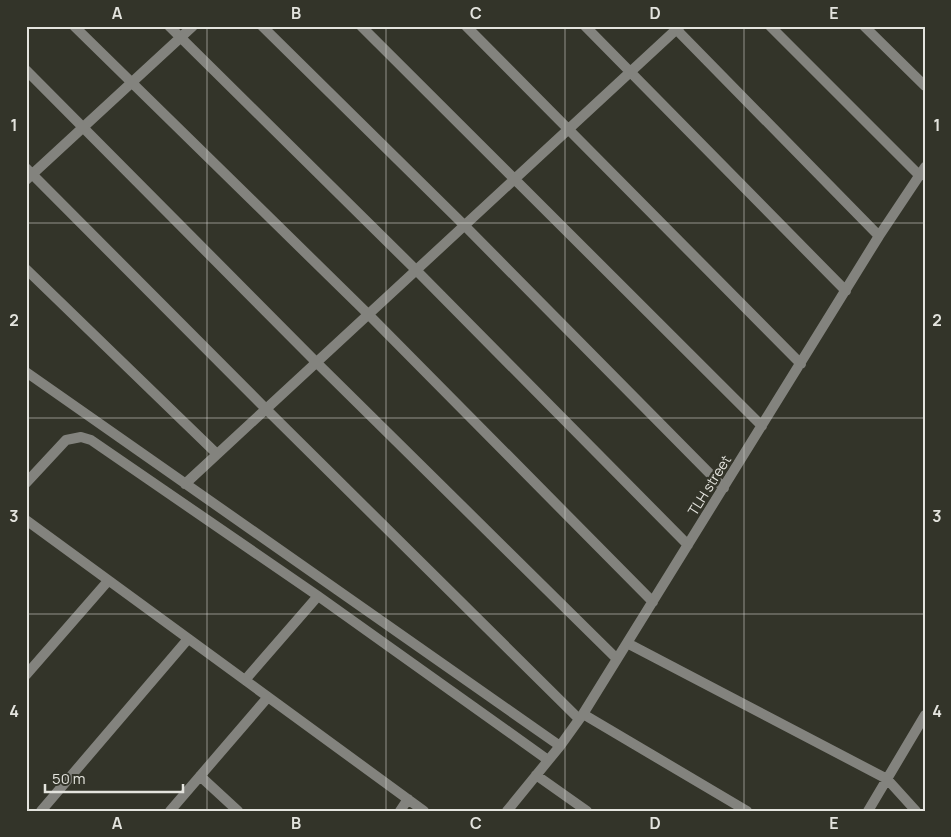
<svg xmlns="http://www.w3.org/2000/svg" width="951" height="837" font-family="Manrope,sans-serif">
<style>
.lines{fill:none;stroke-linecap:round;stroke-linejoin:round}
.street{stroke:#83837e;stroke-width:10}
.grid{fill:none;stroke:#e4e4de;stroke-width:1;stroke-opacity:0.55}
.labels{text-anchor:middle;dominant-baseline:central;stroke-width:5;stroke-linejoin:round;paint-order:stroke}
.street-label{font-size:14px;fill:#e4e4de;stroke:#333429}
.neatline{fill:none;stroke:#e4e4de;stroke-width:2}
.grid-label{font-size:16px;text-anchor:middle;font-weight:bold;fill:#e4e4de}
</style>
<rect width="100%" height="100%" fill="#333429"/>
<g class="lines">
<!-- street -->
<path class="street" d="M74,26L368,314L653,602
M169,26L416,270L688,545
M262,26L464,225L724,488
M361,26L762,426
M466,26L801,364
M585,26L846,291
M673,26L879,236
M770,26L920,176
M864,26L925,86
M26,70L316,362L617,659
M26,168L266,409L579,719
M26,180L193,26
M26,269L217,454
M26,372L560,746
M26,483L66,440L81,437L91,440L318,596L548,760
M185,484L680,26
M26,520L424,811
M627,643L887,779L916,811
M26,675L108,581
M245,680L318,596
M583,714L747,811
M536,775L587,811
M200,776L238,811
M41,811L188,639
M170,811L268,697
M400,811L408,799
M507,811L560,746L583,714L879,236L925,167
M868,811L925,715"/>
</g>
<!-- grid -->
<path class="grid" d="M207,26V811M386,26V811M565,26V811M744,26V811M26,223H925M26,418H925M26,614H925"/>
<g class="labels">
<!-- street labels -->
<g class="street-label">
<text transform="translate(709 485) rotate(-58)">TLH street</text>
</g>
</g>
<!-- border -->
<rect width="951" height="837" fill="none" stroke="#333429" stroke-width="55"/>
<!-- scale -->
<path d="M45 784v8h138v-8" fill="none" stroke="#e4e4de" stroke-width="2.5"/>
<text x="52" y="784" font-size="15" fill="#e4e4de" stroke="#333429" stroke-width="4" paint-order="stroke">50 m</text>
<rect x="28" y="28" width="896" height="782" class="neatline"/>
<g class="grid-label">
<text x="117" y="19">A</text>
<text x="296" y="19">B</text>
<text x="476" y="19">C</text>
<text x="655" y="19">D</text>
<text x="834" y="19">E</text>
<text x="14" y="131">1</text>
<text x="937" y="131">1</text>
<text x="14" y="326">2</text>
<text x="937" y="326">2</text>
<text x="14" y="522">3</text>
<text x="937" y="522">3</text>
<text x="14" y="717">4</text>
<text x="937" y="717">4</text>
<text x="117" y="829">A</text>
<text x="296" y="829">B</text>
<text x="476" y="829">C</text>
<text x="655" y="829">D</text>
<text x="834" y="829">E</text>
</g>
</svg>
